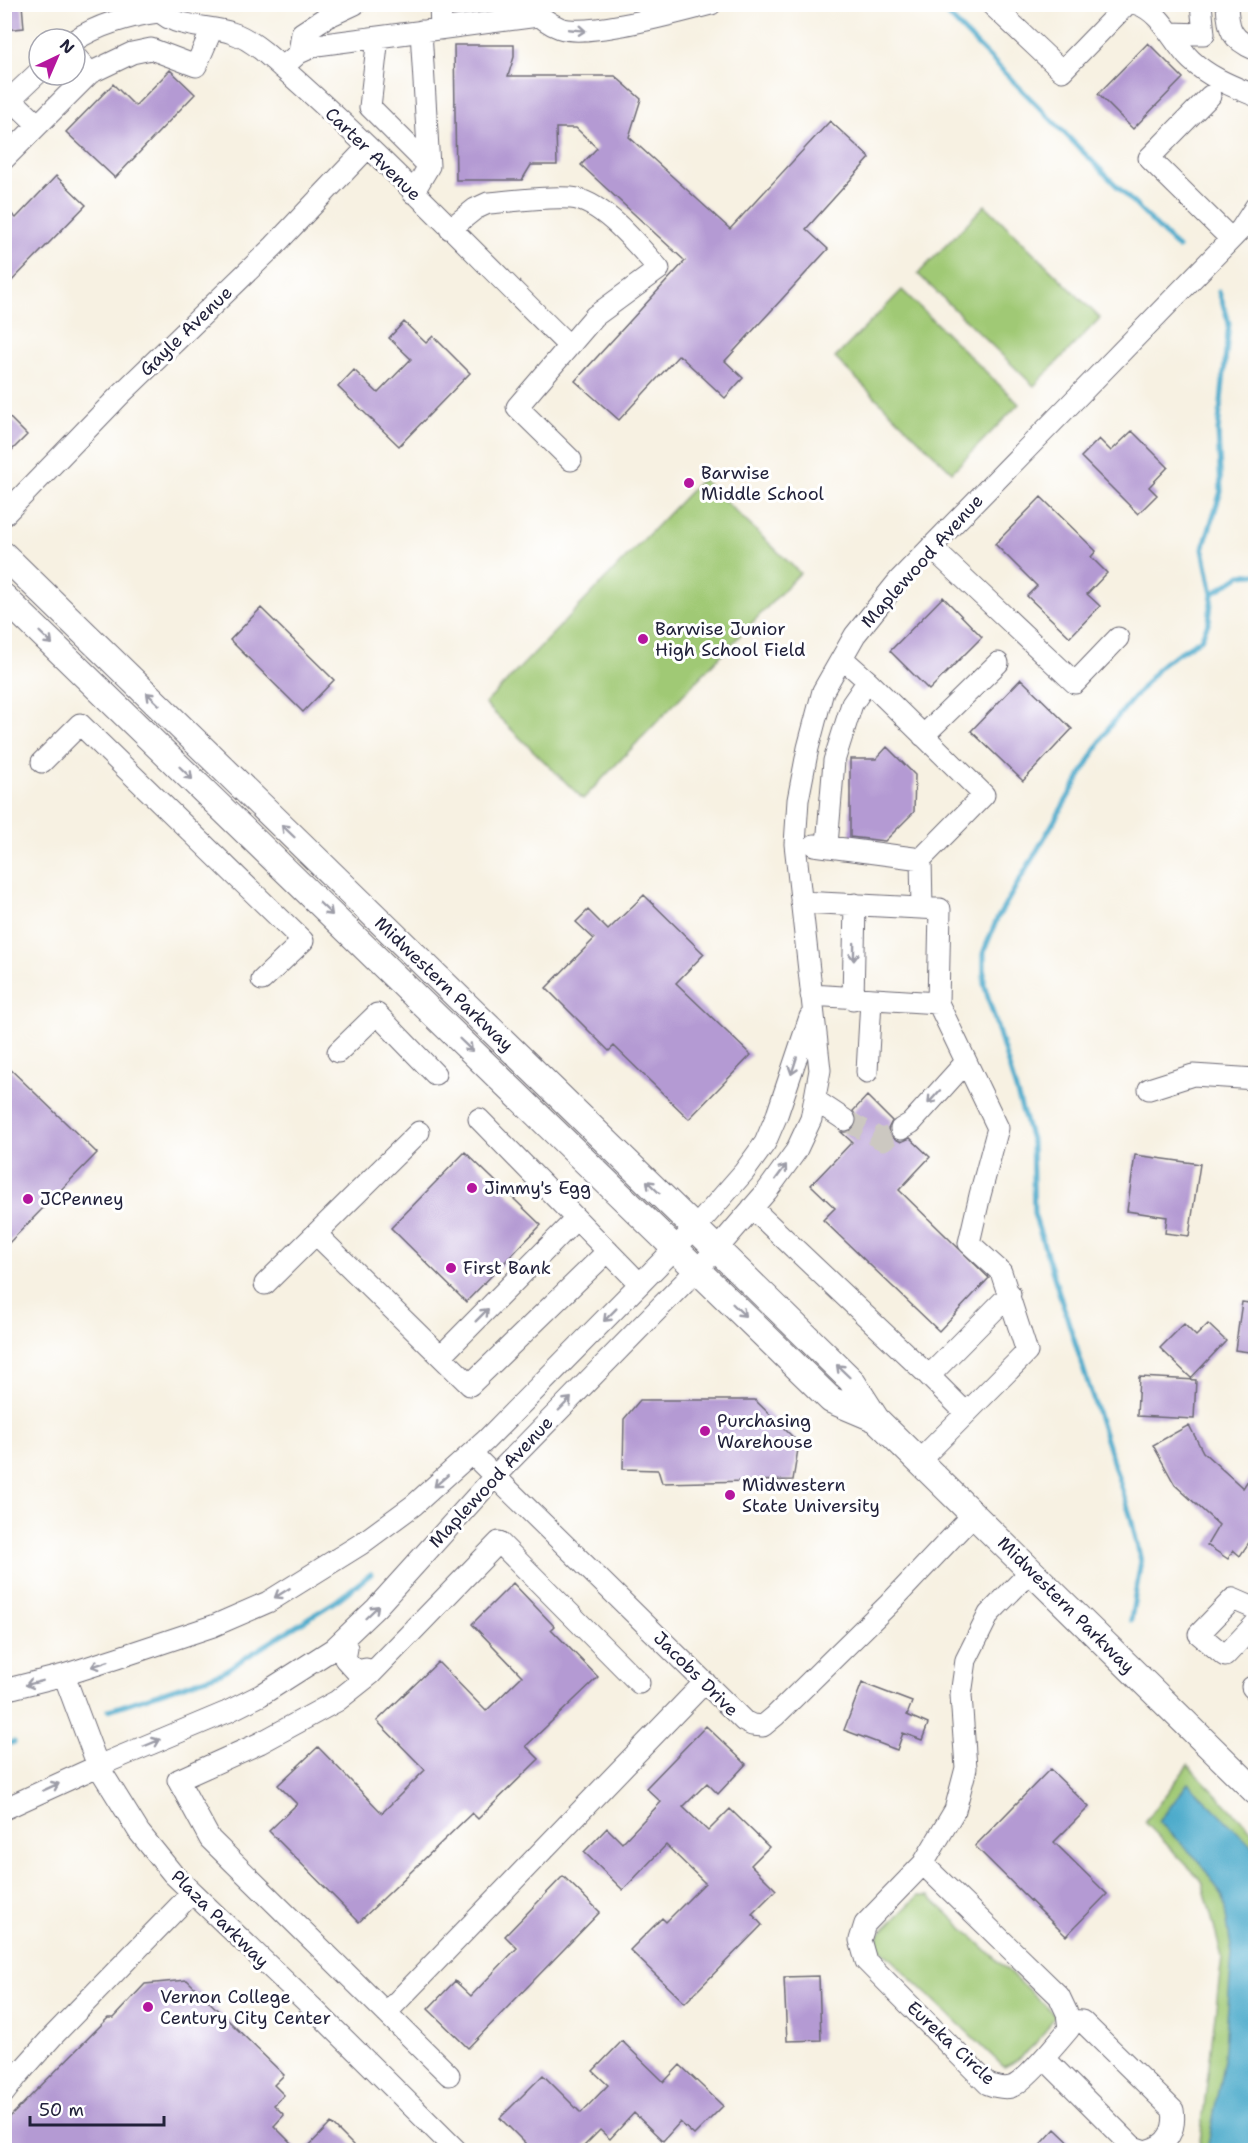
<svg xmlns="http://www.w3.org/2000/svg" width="1260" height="2155" font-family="'Shantell Sans',sans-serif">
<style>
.green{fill:#a0c974;stroke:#617658;stroke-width:1.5}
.water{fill:#4caacb;stroke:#376683;stroke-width:1.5}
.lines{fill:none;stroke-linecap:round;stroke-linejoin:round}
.stream{stroke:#4caacb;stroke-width:5}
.building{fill:#b49ad3}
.minor-tunnel{stroke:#ccc8c1;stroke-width:21;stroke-dasharray:21 10;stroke-linecap:butt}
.minor-casing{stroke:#6d6a75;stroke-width:23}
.major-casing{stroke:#6d6a75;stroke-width:28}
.minor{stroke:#fff;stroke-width:21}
.major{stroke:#fff;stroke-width:26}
.oneway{stroke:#9c9ca7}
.poi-dot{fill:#b5179e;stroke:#fff;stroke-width:2}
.labels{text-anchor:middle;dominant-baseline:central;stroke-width:6;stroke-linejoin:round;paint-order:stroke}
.street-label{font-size:18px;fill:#22223b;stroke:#fff}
.poi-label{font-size:18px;fill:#22223b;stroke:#fff;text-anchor:start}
</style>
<rect width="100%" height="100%" fill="#fff"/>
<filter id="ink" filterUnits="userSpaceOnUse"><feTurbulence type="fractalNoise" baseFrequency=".0167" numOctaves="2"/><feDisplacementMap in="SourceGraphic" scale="12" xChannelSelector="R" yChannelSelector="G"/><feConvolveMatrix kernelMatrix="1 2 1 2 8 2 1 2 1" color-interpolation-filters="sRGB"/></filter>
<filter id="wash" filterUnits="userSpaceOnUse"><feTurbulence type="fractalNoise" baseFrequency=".008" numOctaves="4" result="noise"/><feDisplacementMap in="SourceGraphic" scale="24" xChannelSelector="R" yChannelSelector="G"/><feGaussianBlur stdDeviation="1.35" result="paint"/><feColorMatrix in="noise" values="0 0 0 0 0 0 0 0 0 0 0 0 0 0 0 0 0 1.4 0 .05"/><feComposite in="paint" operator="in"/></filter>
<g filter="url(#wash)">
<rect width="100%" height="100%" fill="#f7f1e2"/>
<!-- green -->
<path class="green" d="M985,205L1100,318L1034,386L918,274Z
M902,290L1019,404L952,472L835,358Z
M702,479L800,573L583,799L485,704Z
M1188,1765L1255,1834V2150H1199L1222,1957L1202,1881L1145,1822Z
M918,1896H929L1055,2015C1045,2035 1025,2058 1004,2067L877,1946L879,1934Z"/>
<!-- water -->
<path class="water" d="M1188,1783L1255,1849V2150H1207L1224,2059L1232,1954L1223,1897L1200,1862L1159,1822Z"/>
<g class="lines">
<!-- stream -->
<path class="stream" d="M937,4L1178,248
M1212,594L1241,575L1256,574
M1131,1620L1141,1561L1131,1518L1034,1214L1032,1143L984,984V951L997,919L1109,727L1163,663L1201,639L1209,621L1212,594L1203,549L1221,491L1218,431L1229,323L1219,292
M109,1710L221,1673L336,1601L371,1574
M4,1745L14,1742"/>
</g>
<g id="blocks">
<!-- building -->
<path class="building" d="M4,4H22L24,28L4,30Z
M1148,43L1183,78L1133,129L1098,94Z
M454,45H514V57L508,76H615L641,99L629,137L730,229L830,121L870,158L806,229L828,249L725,361L743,378L725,398L679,355L619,420L575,381L685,261L581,165L597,148L576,128H556L557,165H531L522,180H456Z
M170,70L195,94L115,178L66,132L113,84L135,106Z
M56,176L86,205L4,289V207L16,218Z
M404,322L426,343L433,336L470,373L399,446L338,387L354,370L378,393L411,359L389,338Z
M4,412L27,435L4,458Z
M1132,431L1168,467L1149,487L1157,495L1138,514L1081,457L1099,439L1111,451Z
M1041,497L1096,551L1091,557L1107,573L1087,594L1100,606L1070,637L1027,596L1037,586L995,544Z
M943,597L982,637L929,690L890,651Z
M261,608L334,680L303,712L230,640Z
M1021,679L1072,729L1023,781L971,731Z
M887,747L915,775L914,812L885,841L850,837V759H876Z
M644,895L704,954L676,983L751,1055L689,1119L614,1046L609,1051L546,988L594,939L576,922L588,910L608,930Z
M4,1063L97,1153L4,1248Z
M867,1096L892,1121L888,1129L890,1136L901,1142L910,1138L930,1157L899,1190L989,1278L939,1331L823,1220L835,1208L811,1185L852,1142L841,1132H850L855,1128L858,1120L853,1111Z
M465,1152L541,1225L466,1302L391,1228Z
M1135,1155L1200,1164L1189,1236L1165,1233L1167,1217L1127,1211Z
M1242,1302L1256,1304V1353L1235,1350Z
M1184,1324L1196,1336L1208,1324L1226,1341L1191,1378L1160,1348Z
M1139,1377L1196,1380L1194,1419L1137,1416Z
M640,1400H755L799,1443L793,1480L662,1483L658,1470L623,1469L624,1419Z
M1189,1425L1203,1452L1243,1488L1256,1468V1532L1240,1556L1233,1550L1228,1559L1207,1545L1219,1525L1175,1485L1153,1445Z
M513,1583L554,1626L551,1629L598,1677L526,1746L539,1759L478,1819L472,1813L359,1922L269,1831L297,1804L278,1785L318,1747L382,1813L425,1770L377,1721L438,1662L486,1711L522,1676L472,1624Z
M862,1683L912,1702L907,1715L928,1724L922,1740L903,1733L897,1750L844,1730Z
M706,1726L746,1764L718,1794L707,1783L683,1807L708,1831L730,1809L769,1847L751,1865L776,1890L752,1914L762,1925L685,2003L630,1950L662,1918L666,1922L705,1883L666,1845L623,1890L584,1852L607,1828L622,1843L661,1802L646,1788Z
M1050,1769L1089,1807L1054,1842L1107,1894L1066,1936L975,1846Z
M563,1876L600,1912L468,2048L428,2009L455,1981L471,1996L517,1948L505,1936Z
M819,1976L821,2040L787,2041L784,1977Z
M187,1980L284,2075L274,2085L284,2095L274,2105L284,2115L274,2126L299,2151H4V2123L108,2018H113L145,1984Z
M622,2041L664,2082L680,2065L723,2106L694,2135L680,2122L663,2141L634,2113L610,2139L600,2130L579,2151H533L500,2118L543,2075L581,2113L608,2085L593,2071Z
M331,2123L359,2151H304Z
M1055,2129L1078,2151H1035Z"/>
</g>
</g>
<g filter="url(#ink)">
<use href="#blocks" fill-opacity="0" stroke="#6d6a75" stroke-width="1.5"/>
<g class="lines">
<!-- minor-tunnel -->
<path class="minor-tunnel" d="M845,1120L883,1140L901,1129"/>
<defs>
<path id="minor" d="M154,4C169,30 207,24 232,33C243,36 254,44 263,51C370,143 467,246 568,345
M440,4L441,29
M991,4L1062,71L1127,4
M1137,4C1163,13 1172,42 1191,60C1210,78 1232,86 1256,96
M1227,4C1228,30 1231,39 1256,50
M530,7C538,15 549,24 560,28C588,38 679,12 711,4
M1170,33L1204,34L1201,4
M378,37L370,107L429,166
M75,40C100,24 129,16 158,12
M299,53L302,33L325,18L355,4
M75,56L90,73
M282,68L299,53L317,45L538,16
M1210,96L1149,158L1231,239
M11,99L38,125
M4,105L39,72
M4,159L90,73L132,53L151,49L196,66L212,29
M413,193L429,166L421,31
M450,229L475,209L488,203C515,201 544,196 571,198C603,201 639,247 659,269L595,316L517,407L571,460
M4,515L121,394L274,246L367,148
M931,547L1075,683L1118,638
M842,658L868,681L984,795L921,859L922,908
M923,736L998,663
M42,762L80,724L303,941L262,980
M814,845L921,859
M827,845L834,761L852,704L868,681
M801,902L940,909L938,1003
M811,995L938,1003L998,1128L980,1195L969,1243L1001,1272L1027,1352L919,1461
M853,999L855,904
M338,1052L377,1014L435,1074
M867,1072L871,1000
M1149,1089L1193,1075L1256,1079
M815,1100L845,1120
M479,1119L640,1284
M901,1129L911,1123L966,1062
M752,1208L929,1376
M316,1234L470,1385L608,1251
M265,1284L419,1132
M441,1356L576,1219
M966,1413L929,1376L1010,1294
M472,1454L744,1721L752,1725L763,1726L775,1716L889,1604L974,1514
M1256,1609L1233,1599L1199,1634L1225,1656L1256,1623
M347,1648L345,1659L356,1671L366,1669
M64,1675L98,1766L139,1832L173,1874L316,2011L456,2150
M1252,1687L1256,1691
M4,1690L64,1675L117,1658L213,1626L268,1602L361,1544L414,1505L486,1440L695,1228L744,1172L765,1143L777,1115L810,1017
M4,1809L98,1766L227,1712L261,1695L333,1649L376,1608L495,1476L717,1249L767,1191L796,1151L811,1119L820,1070L795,844L798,800L808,748L823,691L855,635L900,579L1241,229L1256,206
M923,1864L1059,1996L1067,2013L1069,2029C1059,2041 1024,2083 1011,2087C1003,2089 996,2087 988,2084L866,1961L860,1940L865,1924Z
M923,1864L955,1810L966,1768L961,1695L966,1660L989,1614L1031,1571
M386,2013L705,1682
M1068,2020L1082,2021L1173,2110C1176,2129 1168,2146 1148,2150
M1044,2058L1133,2147L1142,2150
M449,2075L210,1839L178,1780L260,1743L337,1701L371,1674L499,1542L639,1683
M4,2093L17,2076L52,2037L192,1893"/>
<path id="major" d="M4,555L851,1380L876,1419L1256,1792
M4,597L831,1400L876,1419"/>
</defs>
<!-- minor casing -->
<use href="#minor" class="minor-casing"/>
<!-- major casing -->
<use href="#major" class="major-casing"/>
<!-- minor -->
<use href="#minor" class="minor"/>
<!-- major -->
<use href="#major" class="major"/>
</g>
<!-- one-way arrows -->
<defs><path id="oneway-shaft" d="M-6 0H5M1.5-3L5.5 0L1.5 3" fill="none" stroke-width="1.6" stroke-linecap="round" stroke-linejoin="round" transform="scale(1.5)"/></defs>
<g class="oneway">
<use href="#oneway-shaft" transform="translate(577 30) rotate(5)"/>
<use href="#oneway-shaft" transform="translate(46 638) rotate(44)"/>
<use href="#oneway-shaft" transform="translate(153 699) rotate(-136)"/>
<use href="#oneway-shaft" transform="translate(186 773) rotate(44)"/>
<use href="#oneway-shaft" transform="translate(288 831) rotate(-136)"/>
<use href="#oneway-shaft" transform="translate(326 909) rotate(44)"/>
<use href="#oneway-shaft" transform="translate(854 952) rotate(91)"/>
<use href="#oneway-shaft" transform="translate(466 1045) rotate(44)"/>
<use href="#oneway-shaft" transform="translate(794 1066) rotate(108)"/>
<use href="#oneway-shaft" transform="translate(934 1097) rotate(132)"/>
<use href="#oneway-shaft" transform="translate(781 1172) rotate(-54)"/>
<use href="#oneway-shaft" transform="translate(653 1187) rotate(-136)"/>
<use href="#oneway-shaft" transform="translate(739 1310) rotate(44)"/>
<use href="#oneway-shaft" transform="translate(482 1315) rotate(-45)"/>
<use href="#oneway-shaft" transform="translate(610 1315) rotate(135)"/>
<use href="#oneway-shaft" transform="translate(843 1371) rotate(-136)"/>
<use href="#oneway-shaft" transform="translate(565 1404) rotate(-46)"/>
<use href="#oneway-shaft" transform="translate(441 1481) rotate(139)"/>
<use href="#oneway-shaft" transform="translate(282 1593) rotate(148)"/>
<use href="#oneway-shaft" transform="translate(372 1612) rotate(-44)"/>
<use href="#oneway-shaft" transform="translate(100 1664) rotate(162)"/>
<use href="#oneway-shaft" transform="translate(34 1683) rotate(166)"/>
<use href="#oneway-shaft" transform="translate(152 1743) rotate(-23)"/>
<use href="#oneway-shaft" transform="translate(51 1787) rotate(-24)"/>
</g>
</g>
<!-- markers -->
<g class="poi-dot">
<circle cx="689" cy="483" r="6"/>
<circle cx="643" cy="639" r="6"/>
<circle cx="472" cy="1188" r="6"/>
<circle cx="28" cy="1199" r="6"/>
<circle cx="451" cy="1268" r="6"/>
<circle cx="705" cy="1431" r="6"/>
<circle cx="730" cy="1495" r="6"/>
<circle cx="148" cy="2007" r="6"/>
</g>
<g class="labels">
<!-- street labels -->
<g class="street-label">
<text transform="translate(373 154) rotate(44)">Carter Avenue</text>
<text transform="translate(186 331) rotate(-44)">Gayle Avenue</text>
<text transform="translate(922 561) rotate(-48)">Maplewood Avenue</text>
<text transform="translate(444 984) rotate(44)">Midwestern Parkway</text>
<text transform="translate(491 1482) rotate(-47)">Maplewood Avenue</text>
<text transform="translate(1066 1605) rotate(45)">Midwestern Parkway</text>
<text transform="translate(696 1674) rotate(45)">Jacobs Drive</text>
<text transform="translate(220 1919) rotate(45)">Plaza Parkway</text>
<text transform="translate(951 2043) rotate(43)">Eureka Circle</text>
</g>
<!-- poi labels -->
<g class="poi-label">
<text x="701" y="473">Barwise<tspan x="701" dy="21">Middle School</tspan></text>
<text x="655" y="629">Barwise Junior<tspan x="655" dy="21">High School Field</tspan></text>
<text x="484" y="1188">Jimmy's Egg</text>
<text x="40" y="1199">JCPenney</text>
<text x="463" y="1268">First Bank</text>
<text x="717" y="1421">Purchasing<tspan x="717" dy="21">Warehouse</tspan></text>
<text x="742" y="1485">Midwestern<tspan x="742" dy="21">State University</tspan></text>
<text x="160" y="1997">Vernon College<tspan x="160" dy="21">Century City Center</tspan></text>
</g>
</g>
<!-- margin -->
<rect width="1260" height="2155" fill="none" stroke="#fff" stroke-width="24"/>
<!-- north arrow -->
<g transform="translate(57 57) rotate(44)"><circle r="28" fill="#ffffff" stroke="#a7a7b1" stroke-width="1.5"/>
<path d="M0-4.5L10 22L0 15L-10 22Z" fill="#b5179e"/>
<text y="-9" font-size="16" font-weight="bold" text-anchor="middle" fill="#22223b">N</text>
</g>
<!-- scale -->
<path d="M30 2116v9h134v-9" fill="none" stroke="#22223b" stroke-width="3"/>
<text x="39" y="2116" font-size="18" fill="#22223b" stroke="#ffffff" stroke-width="4.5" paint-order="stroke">50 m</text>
</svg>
